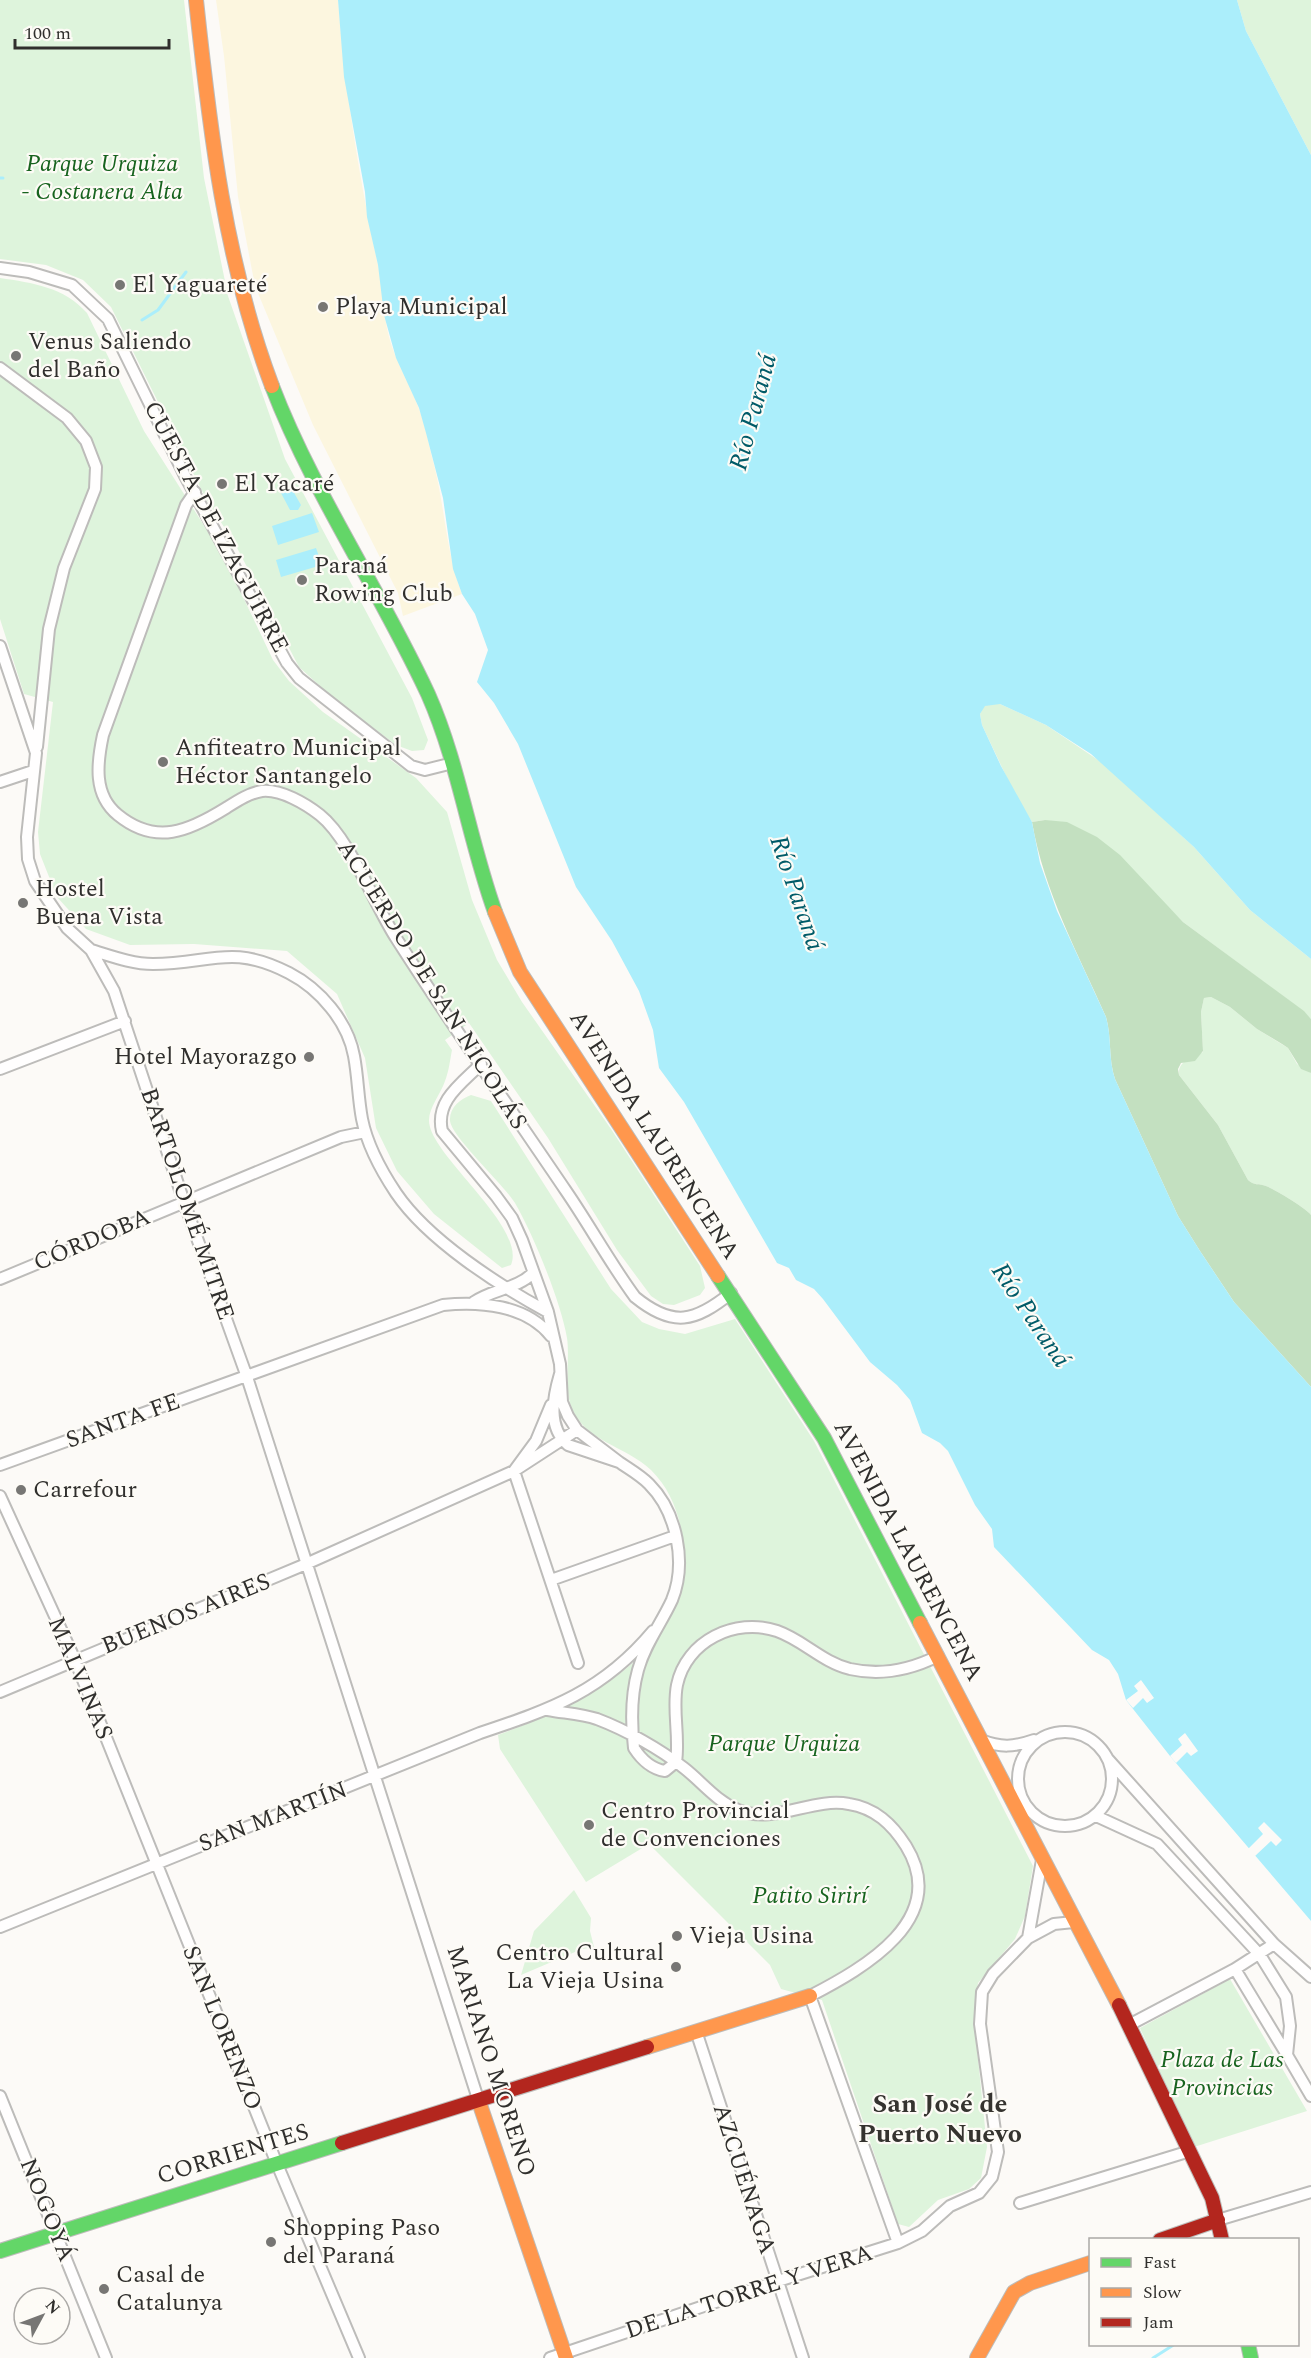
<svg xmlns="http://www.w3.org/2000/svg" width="1311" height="2358" font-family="Spectral,serif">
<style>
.green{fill:#def4dc}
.forest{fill:#c3e0c0}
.sand{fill:#fcf6df}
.water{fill:#abeefb}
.pier{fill:#fcfaf7}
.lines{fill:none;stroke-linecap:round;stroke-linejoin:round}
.stream{stroke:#abeefb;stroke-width:3}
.street-casing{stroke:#bdbcba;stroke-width:14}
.fast-casing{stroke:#bdbcba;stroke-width:16}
.slow-casing{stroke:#bdbcba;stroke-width:16}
.jam-casing{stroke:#bdbcba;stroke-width:16}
.street{stroke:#fffefe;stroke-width:10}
.fast{stroke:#63d668;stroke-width:14}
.slow{stroke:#ff974d;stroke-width:14}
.jam{stroke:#b3261e;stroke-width:14}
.poi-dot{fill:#777674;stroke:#fdfbf6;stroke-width:2}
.labels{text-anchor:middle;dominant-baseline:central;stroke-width:4.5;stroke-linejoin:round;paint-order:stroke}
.park-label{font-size:24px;font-style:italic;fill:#17631e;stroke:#fdfbf6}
.poi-label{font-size:24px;fill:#302f2d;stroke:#fdfbf6;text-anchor:start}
.street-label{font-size:24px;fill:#302f2d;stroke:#fdfbf6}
.water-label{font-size:26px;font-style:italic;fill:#005b68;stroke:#fdfbf6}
.neighbourhood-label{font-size:26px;font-weight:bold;fill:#35332f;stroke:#fdfbf6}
</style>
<rect width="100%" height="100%" fill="#fcfaf7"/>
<!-- green -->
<path class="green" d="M0,0H184L204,178L228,296L285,459L412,698L428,740L424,750L412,751L396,745L331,696L299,667L235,544L206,499L111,307L83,280L46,265L0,259Z
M1237,0H1311V155L1246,31Z
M0,278C33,283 64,287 87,313L144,431L224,557L273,660L289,681L323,712L416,778L447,812L472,900L497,960L522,1002L611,1129L700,1266L705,1288L700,1295L674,1305L663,1304L651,1296L617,1250L548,1138L469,1023L445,1040L452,1050C450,1060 449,1071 445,1081C441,1093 429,1108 429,1120C428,1154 527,1226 511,1265L502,1268L434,1214L397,1171L376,1128L365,1058L337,994L287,951L194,944L130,945L86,929L57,897L40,854L38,832L53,702L24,694L0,619Z
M990,704H1000L1046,725L1104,764L1194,847L1250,910L1311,959V1019L1303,1011L1183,922L1162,901L1045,820L1032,822L1015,795L982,725L980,714L984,706Z
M1211,997L1230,1007L1257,1029L1288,1048L1297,1064L1311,1073V1215C1307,1209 1274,1189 1266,1186C1258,1183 1254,1186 1248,1180L1218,1125L1179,1075C1177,1061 1193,1057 1203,1052L1201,1012L1204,998Z
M471,1095L491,1101L611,1289L642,1322L659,1329L685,1334L735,1319L814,1441L1033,1866L1025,1916L1015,1939L978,1983L974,2019L987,2147L981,2178L969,2189L938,2200L909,2227L898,2224L822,2000L781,1989L770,1965L649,1844L586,1882L500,1749L498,1735C584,1703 700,1649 683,1538C678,1511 670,1489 651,1470C626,1446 583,1441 571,1406C564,1387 570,1358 567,1338C561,1302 533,1234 515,1203C503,1184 452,1137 450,1121C449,1108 460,1099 471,1095Z
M574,1890L591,1918L590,1931L594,1947L582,1949L521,1975L534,1931Z
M1230,1979L1307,2111L1194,2147L1140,2028Z"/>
<!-- forest -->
<path class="forest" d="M1045,820L1067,822L1097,837L1120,855L1183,922L1304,1011L1311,1019V1073L1301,1069L1288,1048L1282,1044L1257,1029L1230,1007L1211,997L1204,998L1201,1012L1203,1051L1195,1061L1181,1063L1178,1069L1179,1075L1218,1125L1248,1180C1254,1186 1259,1183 1266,1186C1274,1189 1307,1209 1311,1215V1387L1234,1302L1200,1251L1178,1216L1115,1079C1108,1058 1112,1038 1106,1017C1078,953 1044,892 1032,822Z"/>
<!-- sand -->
<path class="sand" d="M216,0H338C345,89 359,178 378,265C383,289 383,313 389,337C396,363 410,384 419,409C425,424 428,441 432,457C445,503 445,550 462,594L403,616L398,593L313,425L255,286L238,197L224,56Z"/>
<!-- water -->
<path class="water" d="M338,0H1237L1246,31L1311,155V959L1250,910L1194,847L1091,754L1046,725L1000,704L985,706L980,714L982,725L1001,766L1032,822L1040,863L1057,911L1106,1017C1112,1038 1108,1058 1115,1079L1178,1216L1200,1251L1234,1302L1311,1387V1921L1170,1756L1126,1700L1118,1674L1109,1660L1092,1650L994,1547L992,1529L975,1505L948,1451L940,1443L922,1433L910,1400L897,1385L870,1362L823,1299L814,1289L796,1280L789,1268L777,1263L684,1102L659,1068L653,1030L639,991L612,941L576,887L518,744L494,703L477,682L488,650L475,614L462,594L453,569L443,498L426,433L419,408L396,358L384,315L378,265L367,217L365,192L344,77Z
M286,488L293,491L301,505L298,510H290L281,493Z
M312,513L319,532L278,545L272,526Z
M316,548L322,565L281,577L276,560Z"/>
<!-- pier -->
<path class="pier" d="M1141,1680L1154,1698L1147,1703L1143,1698L1133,1708L1126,1700L1138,1691L1134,1686Z
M1185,1733L1198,1751L1191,1756L1187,1752L1176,1763L1170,1756L1182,1745L1178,1739Z
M1264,1822L1282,1840L1276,1846L1271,1841L1255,1856L1248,1849L1263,1834L1258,1828Z"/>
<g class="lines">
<!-- stream -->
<path class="stream" d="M0,178H3
M142,320L158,310L186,272
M1153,2358L1175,2344"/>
<defs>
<path id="street" d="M0,268L29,272L72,285L108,319L185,476L287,663L299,678L411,766L425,770L453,763
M0,368L67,418L86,441L96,467L95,489L64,568L49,629L37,747
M195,492L186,505L103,735C97,763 93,795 118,815C156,846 189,831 226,808C237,801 249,793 262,791C281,789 306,804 320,815C350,839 374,904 396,938C451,1024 509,1107 566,1191C590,1226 610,1263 635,1297C673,1328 695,1322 731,1293
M0,646L36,753L27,837L28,859L35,881L67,928L91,950L114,991L184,1202L247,1377L479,2102
M0,782L33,771
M91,950C111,956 132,964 153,964C210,964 231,943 289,973C320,989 348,1022 354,1056C358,1077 358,1098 362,1119C367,1144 382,1172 396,1193C428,1240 498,1285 548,1312
M481,1064C461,1084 435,1101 442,1131L496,1196L512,1218L522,1240L548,1312L560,1364L562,1402L568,1416L577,1430L619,1462L568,1445C547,1427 553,1398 560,1374
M0,1069L125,1021
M0,1279L341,1137L365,1132
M474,1302C493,1289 517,1289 533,1273
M551,1405L536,1441L514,1471L578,1663
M619,1462C629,1469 640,1475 649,1484C677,1512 687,1563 672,1600C661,1624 645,1644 638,1670C631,1695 631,1722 634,1748C641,1759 652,1769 665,1771L676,1762
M0,1465L443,1305C480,1301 526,1305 551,1336
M0,1496L75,1660L277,2164L359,2358
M551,1580L675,1536
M0,1692L306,1564L514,1471L577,1430
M548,1710C564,1713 582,1714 597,1719C626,1730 660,1749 684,1768C702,1782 716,1801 738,1810C775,1825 812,1797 849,1804C875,1808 892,1824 906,1846C951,1919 864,1968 810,1996L898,2243
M1018 1779a47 47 0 1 1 94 0a47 47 0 1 1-94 0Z
M981,1740C1001,1748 1014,1747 1034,1740
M1107,1758L1274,1944L1311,1977
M676,1762C680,1736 672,1710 677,1685C686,1641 735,1617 777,1631C803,1640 822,1662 850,1669C881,1676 910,1670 938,1656
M1096,1816L1157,1844L1260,1955L1286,1997L1290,2026L1287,2055L1311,2096
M0,1927L480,1733C552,1709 603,1691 653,1631
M1028,1938L1042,1860
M1274,1944L1235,1969L1287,2055
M1129,2025L1235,1969
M697,2034L803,2358
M0,2096L106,2358
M1020,2203L1190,2151
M1218,2220L1311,2192
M550,2358L778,2281L898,2243L922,2231L950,2206L979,2193L992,2177L998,2152L980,2024L982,1992L993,1974L1028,1938L1054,1924L1074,1922"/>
<path id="fast" d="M272,386C313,493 380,590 428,694C459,764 469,840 495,912
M718,1276L824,1438L920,1623
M0,2251L342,2143
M1248,2344L1251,2358"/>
<path id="slow" d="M196,0C210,132 225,261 272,386
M495,912L520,972L718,1276
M920,1623L1119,2005
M647,2047L810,1996
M479,2102L566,2358
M977,2358L1014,2292L1030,2283L1090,2263"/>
<path id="jam" d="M1119,2005L1212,2198L1222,2240
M342,2143L647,2047
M1160,2240L1218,2220"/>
</defs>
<!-- street casing -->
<use href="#street" class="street-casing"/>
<!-- fast casing -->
<use href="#fast" class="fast-casing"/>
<!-- slow casing -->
<use href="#slow" class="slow-casing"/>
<!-- jam casing -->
<use href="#jam" class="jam-casing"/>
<!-- street -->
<use href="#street" class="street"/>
<!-- fast -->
<use href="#fast" class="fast"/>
<!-- slow -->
<use href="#slow" class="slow"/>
<!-- jam -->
<use href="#jam" class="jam"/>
</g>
<!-- markers -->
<g class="poi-dot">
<circle cx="120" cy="285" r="6"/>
<circle cx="323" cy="307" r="6"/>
<circle cx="16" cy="356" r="6"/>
<circle cx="222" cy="484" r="6"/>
<circle cx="302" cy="580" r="6"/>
<circle cx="163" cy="762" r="6"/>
<circle cx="23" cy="903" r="6"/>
<circle cx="309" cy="1057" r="6"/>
<circle cx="21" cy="1490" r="6"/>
<circle cx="589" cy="1825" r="6"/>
<circle cx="677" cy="1936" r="6"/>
<circle cx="676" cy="1967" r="6"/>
<circle cx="271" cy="2242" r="6"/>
<circle cx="104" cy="2289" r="6"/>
</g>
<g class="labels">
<!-- park labels -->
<g class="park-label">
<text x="102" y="164">Parque Urquiza<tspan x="102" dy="28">- Costanera Alta</tspan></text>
<text x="784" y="1744">Parque Urquiza</text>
<text x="810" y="1896">Patito Sirirí</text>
<text x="1222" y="2060">Plaza de Las<tspan x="1222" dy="28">Provincias</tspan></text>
</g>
<!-- poi labels -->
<g class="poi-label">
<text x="132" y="285">El Yaguareté</text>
<text x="335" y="307">Playa Municipal</text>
<text x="28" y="342">Venus Saliendo<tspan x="28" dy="28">del Baño</tspan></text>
<text x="234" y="484">El Yacaré</text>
<text x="314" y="566">Paraná<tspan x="314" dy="28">Rowing Club</tspan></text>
<text x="175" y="748">Anfiteatro Municipal<tspan x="175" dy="28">Héctor Santangelo</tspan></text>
<text x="35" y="889">Hostel<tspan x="35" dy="28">Buena Vista</tspan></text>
<text x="297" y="1057" text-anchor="end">Hotel Mayorazgo</text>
<text x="33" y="1490">Carrefour</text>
<text x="601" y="1811">Centro Provincial<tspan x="601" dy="28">de Convenciones</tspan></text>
<text x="689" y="1936">Vieja Usina</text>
<text x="664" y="1953" text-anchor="end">Centro Cultural<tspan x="664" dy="28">La Vieja Usina</tspan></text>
<text x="283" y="2228">Shopping Paso<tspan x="283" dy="28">del Paraná</tspan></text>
<text x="116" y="2275">Casal de<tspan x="116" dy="28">Catalunya</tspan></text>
</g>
<!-- street labels -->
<g class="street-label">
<text transform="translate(216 527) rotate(62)">CUESTA DE IZAGUIRRE</text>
<text transform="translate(432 985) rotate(58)">ACUERDO DE SAN NICOLÁS</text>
<text transform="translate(654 1135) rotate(57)">AVENIDA LAURENCENA</text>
<text transform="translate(187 1204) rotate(71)">BARTOLOMÉ MITRE</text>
<text transform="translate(92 1240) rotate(-23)">CÓRDOBA</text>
<text transform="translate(123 1421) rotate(-20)">SANTA FE</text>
<text transform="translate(908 1551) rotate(62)">AVENIDA LAURENCENA</text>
<text transform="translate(186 1614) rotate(-22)">BUENOS AIRES</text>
<text transform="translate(80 1678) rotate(67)">MALVINAS</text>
<text transform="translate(273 1817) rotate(-21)">SAN MARTÍN</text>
<text transform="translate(222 2028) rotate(68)">SAN LORENZO</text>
<text transform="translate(491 2061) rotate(72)">MARIANO MORENO</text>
<text transform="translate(233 2154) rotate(-17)">CORRIENTES</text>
<text transform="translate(744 2179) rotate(72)">AZCUÉNAGA</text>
<text transform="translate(47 2210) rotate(68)">NOGOYÁ</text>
<text transform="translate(749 2292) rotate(-18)">DE LA TORRE Y VERA</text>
</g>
<!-- water labels -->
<g class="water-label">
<text transform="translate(753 412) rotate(-75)">Río Paraná</text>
<text transform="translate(797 893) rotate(71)">Río Paraná</text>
<text transform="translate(1031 1315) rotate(56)">Río Paraná</text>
</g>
<!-- neighbourhood labels -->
<g class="neighbourhood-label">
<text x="940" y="2104">San José de<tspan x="940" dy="30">Puerto Nuevo</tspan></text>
</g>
</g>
<!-- legend -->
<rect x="1089" y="2238" width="210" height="108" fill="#fdfbf6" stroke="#aba9a6" stroke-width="1.5"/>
<rect x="1101" y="2258" width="30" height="9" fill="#63d668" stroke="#aba9a6" stroke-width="1.5"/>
<text x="1143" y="2268" font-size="18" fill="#302f2d">Fast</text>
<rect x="1101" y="2288" width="30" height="9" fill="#ff974d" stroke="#aba9a6" stroke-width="1.5"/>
<text x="1143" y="2298" font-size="18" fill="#302f2d">Slow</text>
<rect x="1101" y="2318" width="30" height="9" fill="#b3261e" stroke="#aba9a6" stroke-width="1.5"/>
<text x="1143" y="2328" font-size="18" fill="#302f2d">Jam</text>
<!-- north arrow -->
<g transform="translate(42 2316) rotate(49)"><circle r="28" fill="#fdfbf6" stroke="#aba9a6" stroke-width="1.5"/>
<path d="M0-4.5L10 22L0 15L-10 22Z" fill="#777674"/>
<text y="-9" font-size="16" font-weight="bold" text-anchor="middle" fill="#302f2d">N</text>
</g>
<!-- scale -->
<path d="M15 39v9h154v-9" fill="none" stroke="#302f2d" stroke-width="3"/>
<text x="24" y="39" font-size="18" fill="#302f2d" stroke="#fdfbf6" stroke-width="4.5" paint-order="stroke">100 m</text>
</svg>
